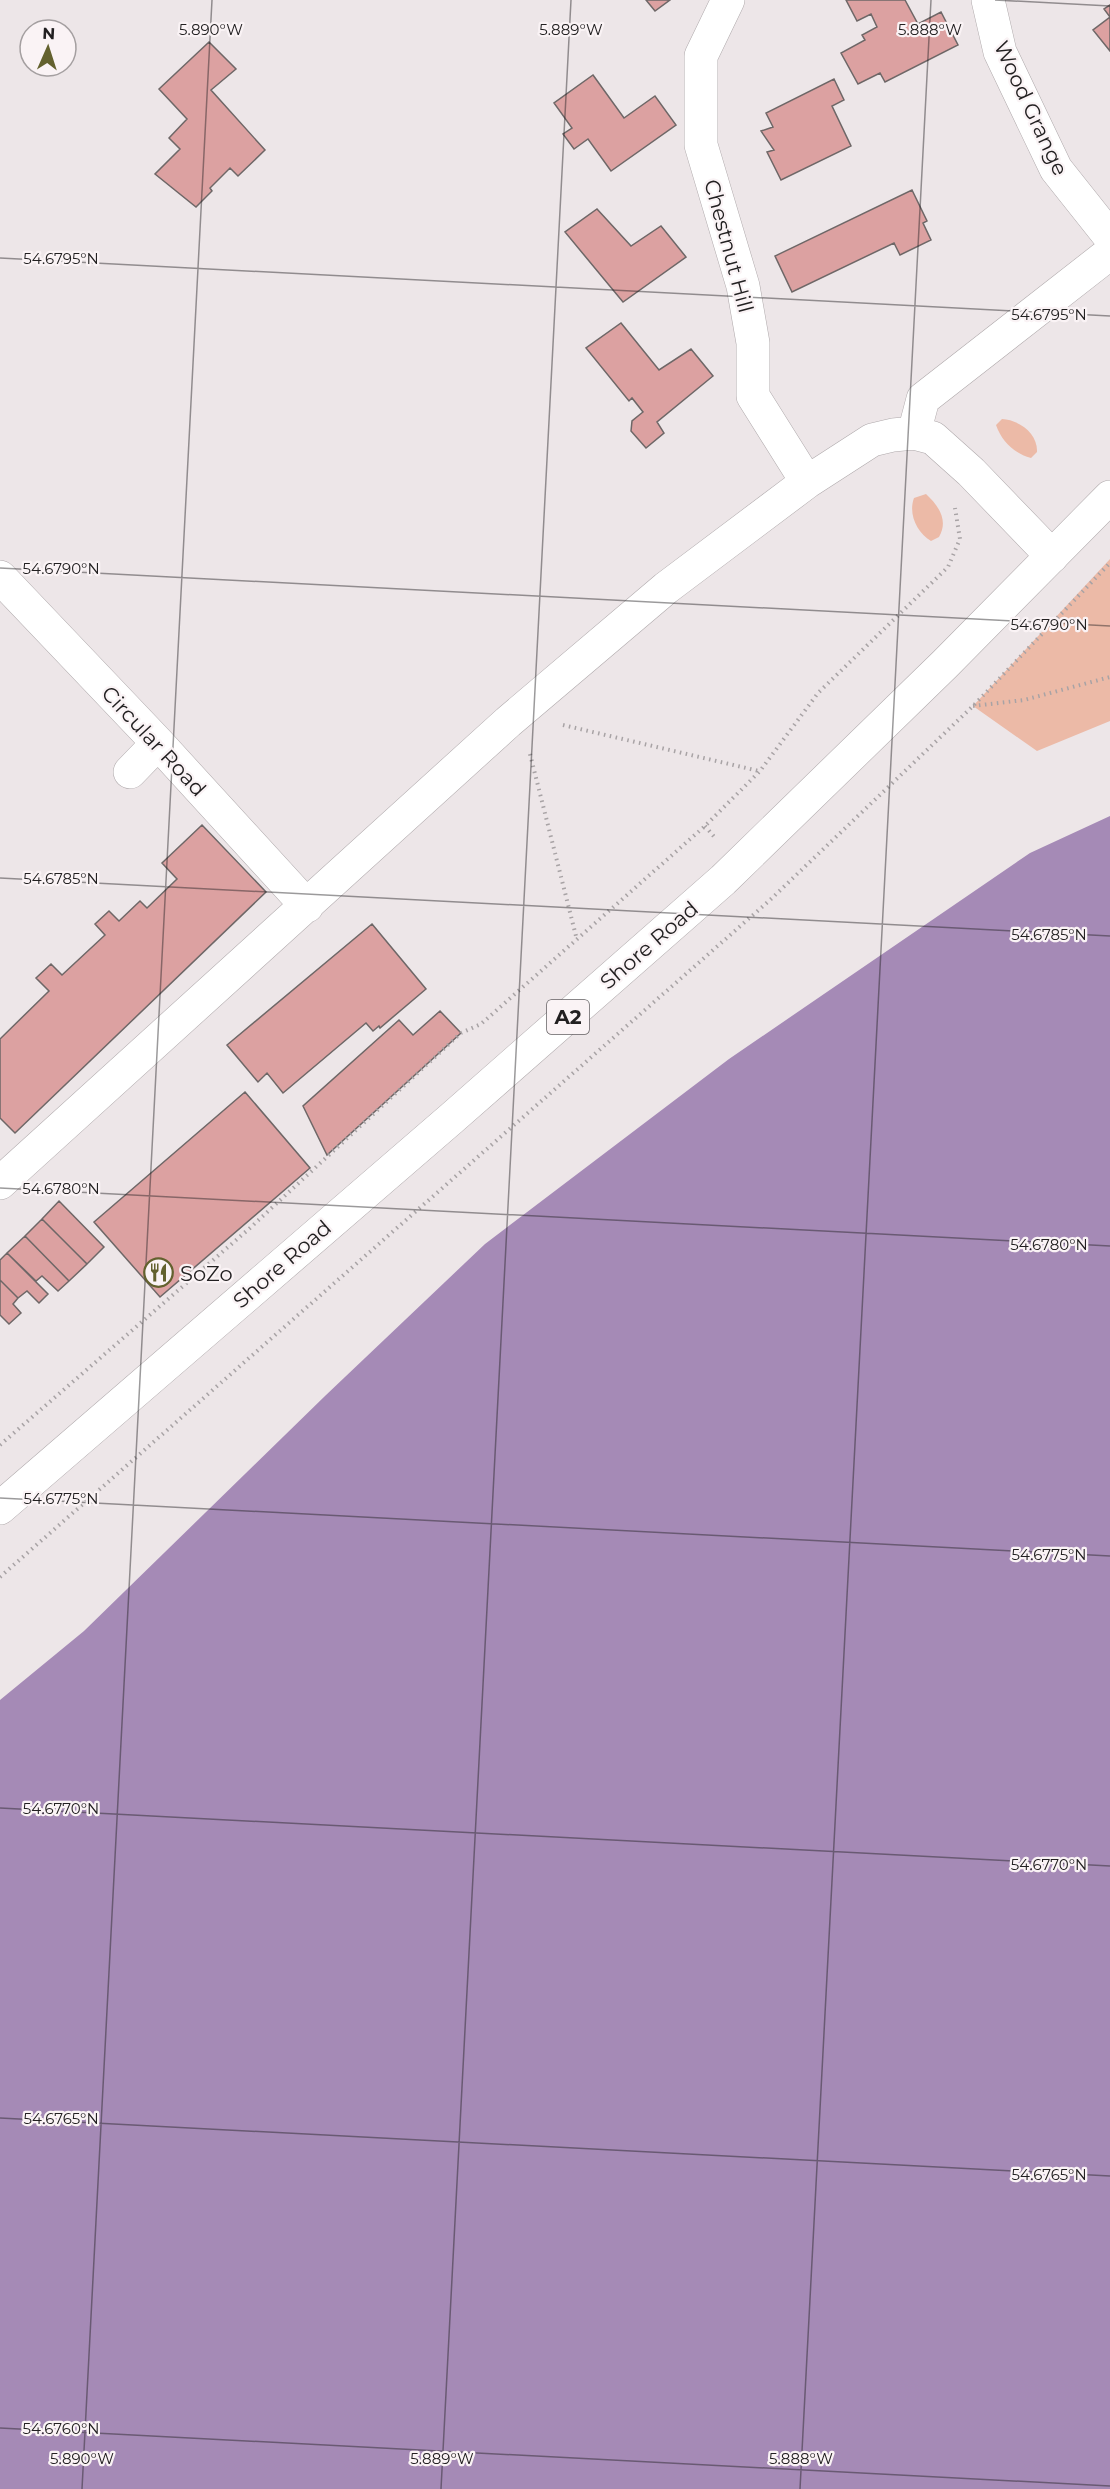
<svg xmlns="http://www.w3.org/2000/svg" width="1110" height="2489" font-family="Montserrat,sans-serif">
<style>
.green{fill:#ecbaa7}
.water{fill:#a58ab6}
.building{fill:#dca1a1;stroke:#6e6767;stroke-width:1.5}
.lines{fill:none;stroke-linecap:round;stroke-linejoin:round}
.minor-casing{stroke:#afa9ab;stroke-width:34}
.highway-casing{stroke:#afa9ab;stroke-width:34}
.path{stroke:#a8a3a5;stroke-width:4;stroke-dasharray:1.5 4.5;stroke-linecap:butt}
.minor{stroke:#fff;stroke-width:33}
.highway{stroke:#fff;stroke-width:33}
.ticks{fill:none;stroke:#222021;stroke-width:1.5;stroke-opacity:0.45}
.labels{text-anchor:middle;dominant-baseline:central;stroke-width:4.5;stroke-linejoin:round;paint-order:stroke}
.shield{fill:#faf3f5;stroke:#635f61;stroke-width:1.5}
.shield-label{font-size:20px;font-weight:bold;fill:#222021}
.street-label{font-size:21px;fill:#222021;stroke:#faf3f5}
.poi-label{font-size:21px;fill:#222021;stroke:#faf3f5;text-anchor:start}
.ticks-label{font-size:15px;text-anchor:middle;fill:#222021;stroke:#faf3f5;stroke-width:4.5;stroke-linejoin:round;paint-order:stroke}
</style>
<rect width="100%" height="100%" fill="#ede6e8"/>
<!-- green -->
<path class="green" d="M1002,419C1020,420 1038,434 1037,452L1031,458C1014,453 1002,442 996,425Z
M926,494C938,505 949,520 939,537L931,541C917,533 908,514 914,498Z
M1110,559V721L1037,751L973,706Z"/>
<!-- water -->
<path class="water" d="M1110,816V2489H0V1700L84,1631L325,1396L485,1244L729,1059L1030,853Z"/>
<!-- building -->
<path class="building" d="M646,0H670L655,11Z
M846,0H905L918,24L941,12L958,45L885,82L880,73L858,84L841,53L865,40L862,35L877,27L871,14L857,21Z
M1110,5V51L1093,30L1110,17L1104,9Z
M209,42L236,69L211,90L265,150L238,176L230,168L210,188L212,191L196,207L155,174L180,149L169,138L187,119L159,89Z
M593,75L624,118L655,96L676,125L611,171L588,139L574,149L563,134L572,128L554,103Z
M834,79L844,100L832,106L851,146L781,180L767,152L774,150L761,131L773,127L766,113Z
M912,190L927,221L923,223L931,240L900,255L894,243L792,292L775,256Z
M597,209L631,246L661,226L686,257L623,302L565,232Z
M621,323L659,370L691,349L713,376L657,422L664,433L646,448L631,431L632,421L643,412L632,398L629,401L586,348Z
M202,825L266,892L15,1133L0,1118V1039L49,991L36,978L51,964L62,975L105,935L95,924L109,911L119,921L140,901L147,908L177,879L162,863Z
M372,924L426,989L380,1028L379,1026L373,1031L366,1023L283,1093L267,1073L258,1082L227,1045Z
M440,1011L461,1033L327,1155L303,1106L399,1020L413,1035Z
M245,1092L310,1168L160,1297L94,1222Z
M59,1201L104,1247L87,1264L42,1219Z
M42,1219L87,1264L69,1281L25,1236Z
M25,1236L69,1281L58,1291L42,1276L36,1281L7,1253Z
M7,1253L48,1294L39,1303L27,1291L18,1298L0,1280V1260Z
M0,1280L18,1298L13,1304L21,1313L9,1324L0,1315Z"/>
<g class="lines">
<defs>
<path id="minor" d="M728,0L701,56V145L743,286L753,343V396L807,482
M988,0L1000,52L1056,169L1110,237
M914,433L933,438L971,472L1052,556
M0,577L158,743L307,906
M130,772L158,743
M0,1183L508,722L666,588L807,482L872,440L893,435L914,433L923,399L1110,253"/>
<path id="highway" d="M0,1508L452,1118L723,880L945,664L1110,497"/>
</defs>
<!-- minor casing -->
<use href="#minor" class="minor-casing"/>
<!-- highway casing -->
<use href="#highway" class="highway-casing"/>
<!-- path -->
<path class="path" d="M973,706L1024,700L1110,677
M563,725L759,771
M530,754L577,940
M705,826L716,839
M0,1445L250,1228L461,1033L481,1024L705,826L760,771L818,693L948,567L960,539L955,508
M0,1577L770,900L973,706L1110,563"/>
<!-- minor -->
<use href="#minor" class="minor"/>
<!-- highway -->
<use href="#highway" class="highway"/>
</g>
<!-- ticks -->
<path class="ticks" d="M995,0L1110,6M0,258L1110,316M0,568L1110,626M0,878L1110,936M0,1188L1110,1246M0,1498L1110,1556M0,1808L1110,1866M0,2118L1110,2176M0,2428L1110,2486M82,2489L212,0M441,2489L571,0M800,2489L931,0"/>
<!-- icons -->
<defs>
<symbol id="restaurant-ring" viewBox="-11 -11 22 22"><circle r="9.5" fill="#faf3f5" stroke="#63612e" stroke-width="1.5"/><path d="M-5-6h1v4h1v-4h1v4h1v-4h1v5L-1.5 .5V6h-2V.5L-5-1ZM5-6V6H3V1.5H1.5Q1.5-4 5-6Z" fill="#63612e"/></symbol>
</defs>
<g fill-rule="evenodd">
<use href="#restaurant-ring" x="142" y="1256" width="33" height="33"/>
</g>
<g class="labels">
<!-- shield labels -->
<rect class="shield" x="547" y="1000" width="42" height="34" rx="4.5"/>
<g class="shield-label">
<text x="568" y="1017">A2</text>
</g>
<!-- street labels -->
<g class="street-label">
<text transform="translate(1031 108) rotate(65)">Wood Grange</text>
<text transform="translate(729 246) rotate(75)">Chestnut Hill</text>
<text transform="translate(154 741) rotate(47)">Circular Road</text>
<text transform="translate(649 945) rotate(-41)">Shore Road</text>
<text transform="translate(282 1264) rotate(-41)">Shore Road</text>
</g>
<!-- poi labels -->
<g class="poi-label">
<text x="180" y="1273">SoZo</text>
</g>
</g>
<g class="ticks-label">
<text x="211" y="35">5.890°W</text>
<text x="571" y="35">5.889°W</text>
<text x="930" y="35">5.888°W</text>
<text x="61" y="264">54.6795°N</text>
<text x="1049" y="320">54.6795°N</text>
<text x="61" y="574">54.6790°N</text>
<text x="1049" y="630">54.6790°N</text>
<text x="61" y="884">54.6785°N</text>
<text x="1049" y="940">54.6785°N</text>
<text x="61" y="1194">54.6780°N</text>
<text x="1049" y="1250">54.6780°N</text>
<text x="61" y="1504">54.6775°N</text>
<text x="1049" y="1560">54.6775°N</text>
<text x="61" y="1814">54.6770°N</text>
<text x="1049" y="1870">54.6770°N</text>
<text x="61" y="2124">54.6765°N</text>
<text x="1049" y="2180">54.6765°N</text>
<text x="61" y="2434">54.6760°N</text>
<text x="82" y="2464">5.890°W</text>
<text x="442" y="2464">5.889°W</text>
<text x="801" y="2464">5.888°W</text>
</g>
<!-- north arrow -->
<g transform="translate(48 48) rotate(3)"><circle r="28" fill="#faf3f5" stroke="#a49fa0" stroke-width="1.5"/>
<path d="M0-4.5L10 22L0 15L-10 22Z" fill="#63612e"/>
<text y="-9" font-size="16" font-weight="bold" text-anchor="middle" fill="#222021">N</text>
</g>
</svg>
